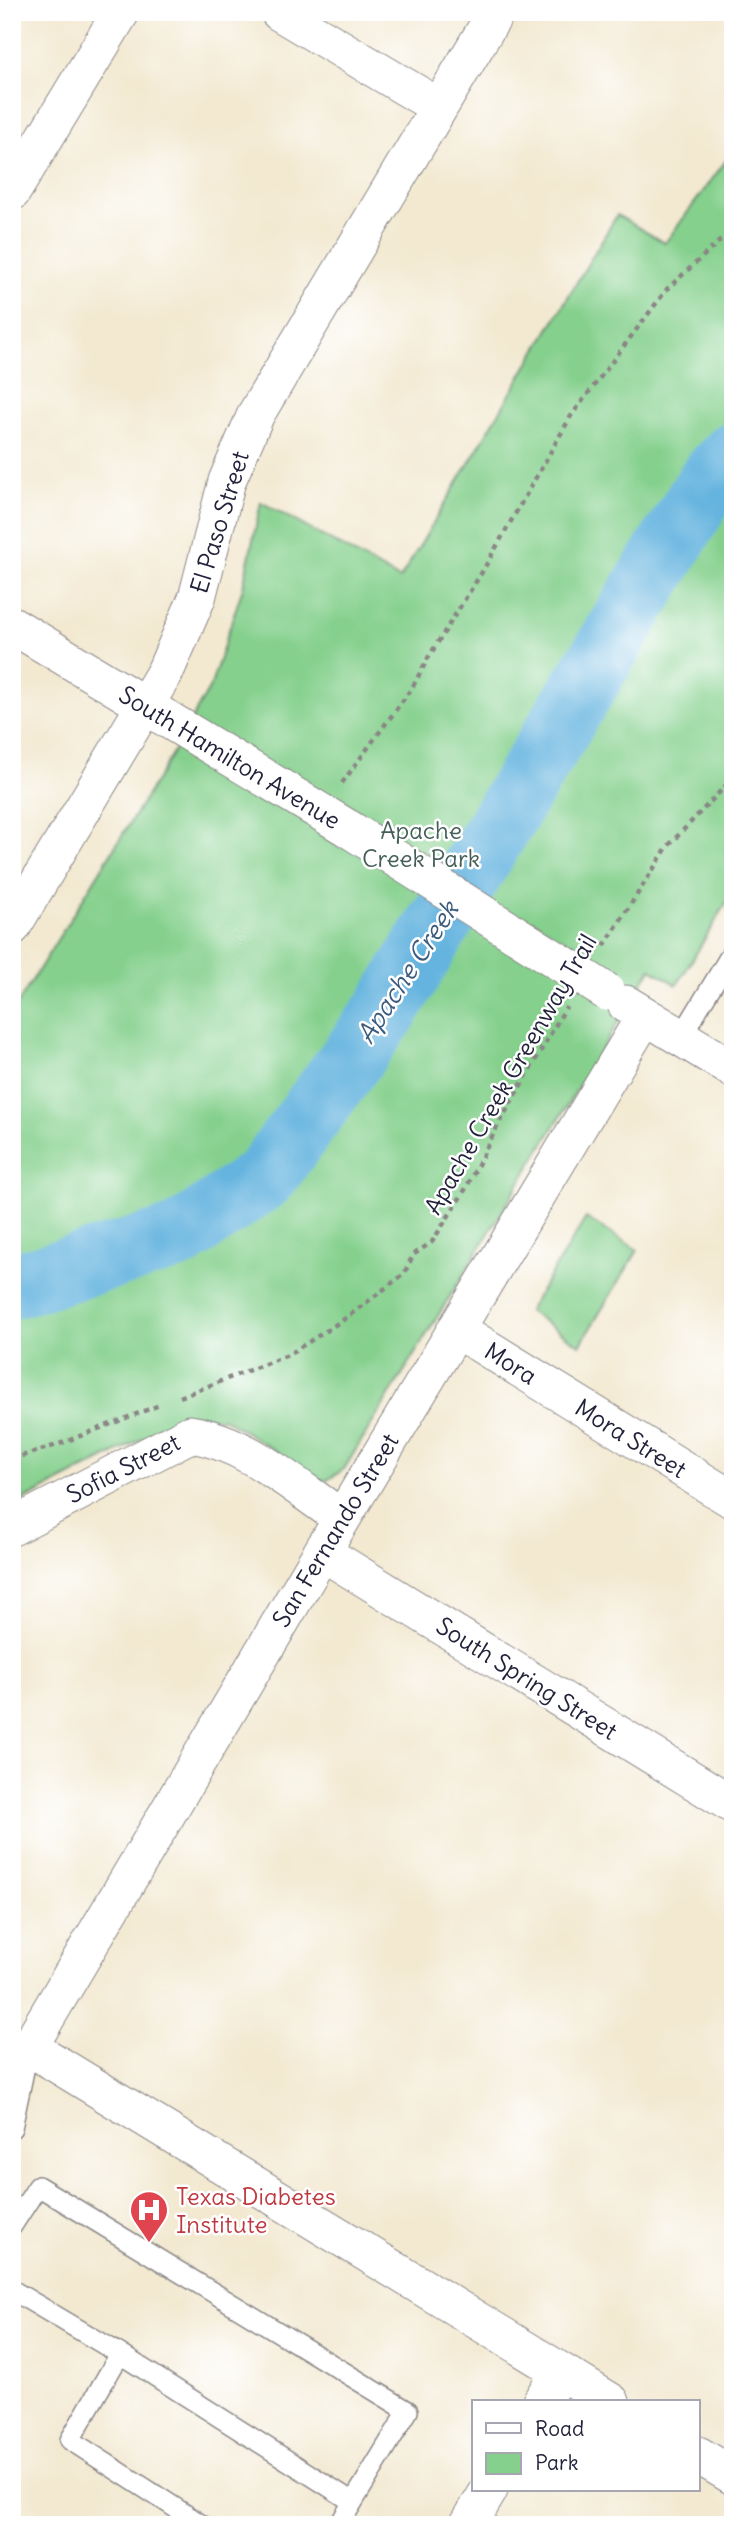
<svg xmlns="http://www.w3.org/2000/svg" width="745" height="2537" font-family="Delius,sans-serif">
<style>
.green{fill:#85d08d;stroke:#547964;stroke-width:2}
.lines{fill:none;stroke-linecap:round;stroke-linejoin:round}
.river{stroke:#65b4df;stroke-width:65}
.lane-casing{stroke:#8a8686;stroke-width:22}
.street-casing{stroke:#8a8686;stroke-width:39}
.path{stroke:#8a8686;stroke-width:4.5;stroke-dasharray:5 5;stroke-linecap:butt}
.lane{stroke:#fff;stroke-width:19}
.street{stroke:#fff;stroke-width:37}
.street-bridge-casing{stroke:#8a8686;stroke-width:39;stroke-linecap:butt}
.street-bridge{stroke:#fff;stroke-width:37}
.labels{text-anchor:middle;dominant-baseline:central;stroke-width:5;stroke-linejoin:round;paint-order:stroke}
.street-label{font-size:24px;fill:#22223b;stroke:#fff}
.park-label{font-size:24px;fill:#455f58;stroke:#fff}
.health-label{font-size:24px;fill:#be3a42;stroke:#fff;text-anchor:start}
.water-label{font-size:26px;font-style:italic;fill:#3d5c7d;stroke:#fff}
</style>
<rect width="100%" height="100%" fill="#fff"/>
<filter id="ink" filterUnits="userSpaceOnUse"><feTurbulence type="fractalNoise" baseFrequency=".0143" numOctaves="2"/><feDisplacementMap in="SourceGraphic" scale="14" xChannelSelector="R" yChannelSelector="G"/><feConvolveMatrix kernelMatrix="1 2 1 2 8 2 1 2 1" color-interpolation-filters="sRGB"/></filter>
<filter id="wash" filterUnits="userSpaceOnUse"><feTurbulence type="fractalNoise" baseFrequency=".00686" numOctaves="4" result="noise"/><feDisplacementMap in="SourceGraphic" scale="28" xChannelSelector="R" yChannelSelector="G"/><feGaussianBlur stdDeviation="1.57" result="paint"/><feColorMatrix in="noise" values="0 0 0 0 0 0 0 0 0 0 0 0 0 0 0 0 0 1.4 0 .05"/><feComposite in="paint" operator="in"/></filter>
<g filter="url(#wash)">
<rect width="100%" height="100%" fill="#f3e9d1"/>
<!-- green -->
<path class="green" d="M733,151V892L677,985L651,969L344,1469L326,1481L317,1478L225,1419L195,1415L177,1421L12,1506V1013L165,766L211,685L243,587L261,502L400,579L617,215L665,243Z
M586,1218L638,1250L580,1345L528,1311Z"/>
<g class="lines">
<!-- river -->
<path class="river" d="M12,1286L179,1237L265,1177L386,1011L712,477L733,455"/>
</g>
</g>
<g filter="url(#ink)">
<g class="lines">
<defs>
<path id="lane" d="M681,1037L733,951
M12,2128L29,2047
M12,2226L38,2186L408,2411L339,2525
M12,2290L120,2354L70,2440L202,2525
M120,2354L353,2502"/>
<path id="street" d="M279,12L439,107
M12,192L121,12
M12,625L349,829
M12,927L165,672L197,598L227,481L256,414L496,12
M626,1004L733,1069
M456,1329L733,1500
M12,1527L190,1434C247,1442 295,1487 342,1518
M322,1552L733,1805
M29,2047L611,2402
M12,2057L29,2047L322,1552L645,1016
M541,2402L560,2371
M698,2455L733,2476
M468,2525L489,2490"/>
</defs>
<!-- lane casing -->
<use href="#lane" class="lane-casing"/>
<!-- street casing -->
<use href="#street" class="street-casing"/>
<!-- path -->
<path class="path" d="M342,783L412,688L428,658L482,572L571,416L667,289L733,229
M604,946L668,846L733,778
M180,1397L288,1355L346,1318L404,1274L413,1255L432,1242L465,1190L498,1125L566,1007
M12,1459L57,1445L162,1404"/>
<!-- lane -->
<use href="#lane" class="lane"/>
<!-- street -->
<use href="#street" class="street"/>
<defs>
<path id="street-bridge" d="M349,829L607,992"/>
</defs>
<!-- street-bridge casing -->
<use href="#street-bridge" class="street-bridge-casing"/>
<!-- street-bridge -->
<use href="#street-bridge" class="street-bridge"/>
</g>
</g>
<!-- icons -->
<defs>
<symbol id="hospital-pin" viewBox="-11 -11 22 30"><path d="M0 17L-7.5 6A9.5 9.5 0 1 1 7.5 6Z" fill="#e0444e" stroke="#fff"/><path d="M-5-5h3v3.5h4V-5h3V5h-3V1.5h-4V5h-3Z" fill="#fff"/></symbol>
</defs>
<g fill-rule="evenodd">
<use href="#hospital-pin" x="127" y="2188" width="44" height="60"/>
</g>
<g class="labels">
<!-- street labels -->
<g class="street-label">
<text transform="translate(219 522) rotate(-73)">El Paso Street</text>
<text transform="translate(230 757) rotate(31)">South Hamilton Avenue</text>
<text transform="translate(510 1074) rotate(-60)">Apache Creek Greenway Trail</text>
<text transform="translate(511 1363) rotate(32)">Mora</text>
<text transform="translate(631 1438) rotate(32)">Mora Street</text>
<text transform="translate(123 1468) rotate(-27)">Sofia Street</text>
<text transform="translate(335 1530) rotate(-59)">San Fernando Street</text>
<text transform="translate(527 1678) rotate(32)">South Spring Street</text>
</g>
<!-- park labels -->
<g class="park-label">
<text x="421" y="830">Apache<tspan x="421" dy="28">Creek Park</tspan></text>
</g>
<!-- health labels -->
<g class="health-label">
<text x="176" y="2196">Texas Diabetes<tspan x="176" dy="28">Institute</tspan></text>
</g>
<!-- water labels -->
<g class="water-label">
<text transform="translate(407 972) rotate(-57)">Apache Creek</text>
</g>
</g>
<!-- margin -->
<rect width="745" height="2537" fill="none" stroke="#fff" stroke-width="42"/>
<!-- legend -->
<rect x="472" y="2400" width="228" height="91" fill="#ffffff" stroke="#a7a7b1" stroke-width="2"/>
<rect x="486" y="2423" width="35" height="10" fill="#ffffff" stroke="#a7a7b1" stroke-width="2"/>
<text x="535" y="2436" font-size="21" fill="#22223b">Road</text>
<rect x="486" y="2453" width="35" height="21" fill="#85d08d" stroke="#a7a7b1" stroke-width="2"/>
<text x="535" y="2470" font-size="21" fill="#22223b">Park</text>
</svg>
